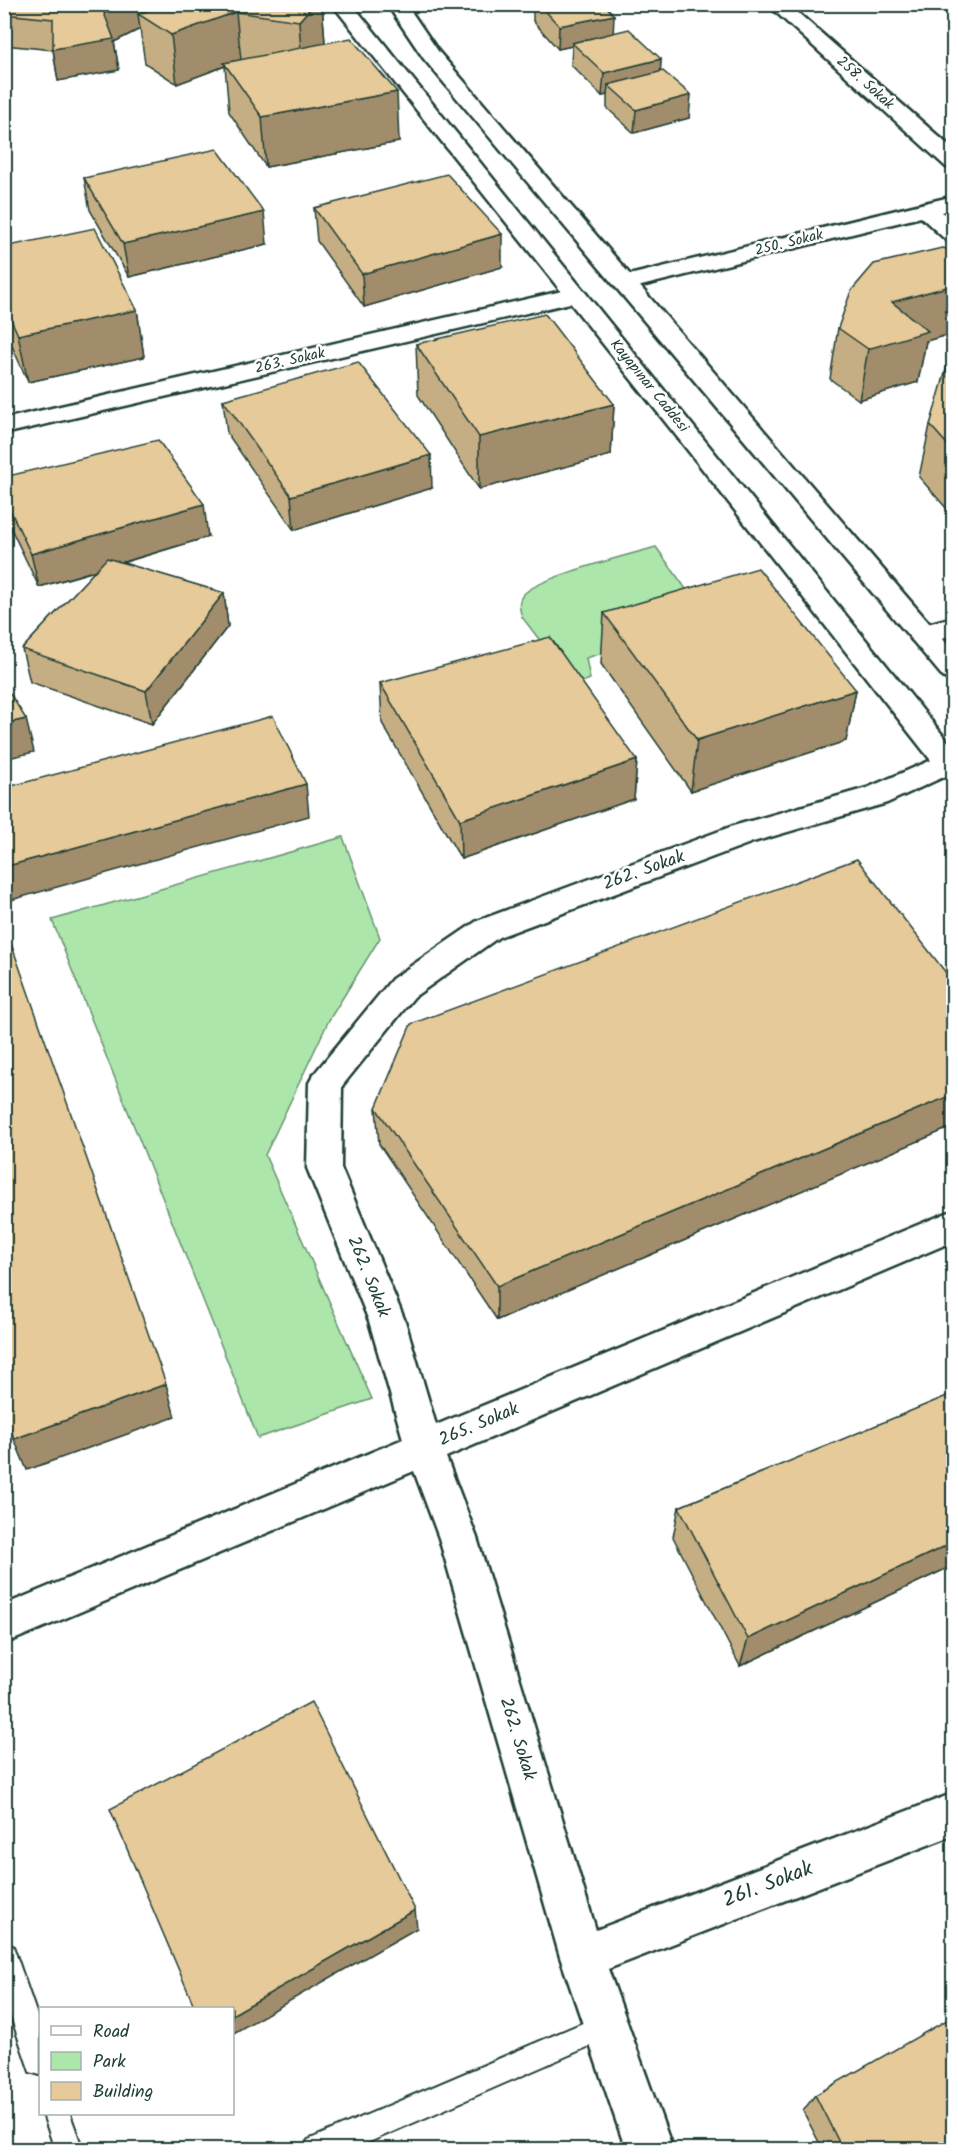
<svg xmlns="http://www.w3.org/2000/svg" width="958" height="2154" font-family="Kalam,sans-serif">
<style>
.green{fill:#ace6ab;stroke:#669270;stroke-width:1.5}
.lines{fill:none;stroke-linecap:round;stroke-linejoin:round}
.service-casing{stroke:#1f3d34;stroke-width:4}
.minor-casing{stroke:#1f3d34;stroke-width:5}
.secondary-casing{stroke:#1f3d34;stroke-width:5}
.service{fill:#fff;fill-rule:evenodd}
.minor{fill:#fff;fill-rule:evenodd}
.secondary{fill:#fff;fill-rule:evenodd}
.wall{fill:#c6ae84;stroke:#1f3d34;stroke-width:1.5}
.shaded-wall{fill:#a18d6c;stroke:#1f3d34;stroke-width:1.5}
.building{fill:#e6ca9a;stroke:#1f3d34;stroke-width:1.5}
.labels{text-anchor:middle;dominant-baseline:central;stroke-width:5;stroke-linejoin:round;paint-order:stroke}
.far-street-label{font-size:15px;fill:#1f3d34;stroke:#fff}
.street-label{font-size:18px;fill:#1f3d34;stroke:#fff}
.near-street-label{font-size:21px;fill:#1f3d34;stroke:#fff}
</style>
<rect width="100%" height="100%" fill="#fff"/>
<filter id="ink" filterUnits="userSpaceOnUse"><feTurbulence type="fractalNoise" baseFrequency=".0167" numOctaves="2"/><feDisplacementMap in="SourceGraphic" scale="12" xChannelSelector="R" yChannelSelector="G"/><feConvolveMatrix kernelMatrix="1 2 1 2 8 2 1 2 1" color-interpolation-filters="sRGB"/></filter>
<g filter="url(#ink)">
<!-- green -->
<path class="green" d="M656,547L709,621L586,658L590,679L574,685L522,617C520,610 517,602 523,595C538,577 629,555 656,547Z
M343,837L380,938L329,1020L265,1155L372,1399L258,1438L52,920Z"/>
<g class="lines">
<defs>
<path id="service" d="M4,1942L13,1946L40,2024V2075L30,2072L4,1996Z
M606,2013L615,2017L619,2026L615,2035L351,2150H304L308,2140Z
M43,2114H70L83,2150H55Z"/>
<path id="minor" d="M767,4H788L954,150V168L946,167Z
M954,196V209L942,212L954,223V242L946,240L921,217L625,290L617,288L614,283L617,278Z
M575,288L583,290L587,295L583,300L4,434V419Z
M954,617V635L922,643L912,640L908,634L912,628Z
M948,753L954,754V772L887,803L753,842L499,937L414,997L342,1086L341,1168L405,1321L436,1425L954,1210V1241L446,1457L477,1538L596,1930L954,1793V1835L608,1969L673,2150H626L560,1957L439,1538L414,1471L4,1644V1605L403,1439L369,1321L307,1168L309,1083L314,1074L392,979L477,921L733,826L867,788Z"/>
<path id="secondary" d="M332,4H352L954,749V780L944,777L682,443Z
M387,4H406L438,51L954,652V680L944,678L424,59Z"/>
</defs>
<!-- service casing -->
<use href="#service" class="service-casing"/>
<!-- minor casing -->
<use href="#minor" class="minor-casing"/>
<!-- secondary casing -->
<use href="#secondary" class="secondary-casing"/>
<!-- service -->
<use href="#service" class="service"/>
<!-- minor -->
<use href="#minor" class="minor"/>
<!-- secondary -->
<use href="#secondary" class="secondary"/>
</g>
<!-- wall -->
<path class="wall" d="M4,4H161V7L322,4L325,43L399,142L266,167L229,112L225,66L177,84L145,63L140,29L114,42L119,70L58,81L53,50L4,45Z
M522,4H604L613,33L661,59L660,72L689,118L634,133L607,108V95L602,96L571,65L572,46L558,49L533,21V9L528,10Z
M84,178L267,244L129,277L90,210Z
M314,208L502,267L364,307L317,241Z
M4,247L137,310L144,357L28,382L4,328Z
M954,250V333L926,341L918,382L859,400L830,379L838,328Z
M416,344L614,404L611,455L479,489L418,395Z
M954,362V517L919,477L930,425Z
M223,400L432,488L294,530L227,433Z
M4,477L208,537L122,563L224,593L228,626L152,724L30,682L22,649L95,571L39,587L4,514Z
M604,613L856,690L846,741L691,791L601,664Z
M380,683L637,760L634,799L461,859L382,723Z
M954,983V1126L497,1320L379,1144L376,1108Z
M954,1393V1565L740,1666L673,1537L679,1507Z
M815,2095L954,2150H823L803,2111Z"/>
<!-- shaded-wall -->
<path class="shaded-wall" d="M123,4H161L163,18L138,14L140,29L114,42L119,70L58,81L53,49L104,13Z
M314,4H322L325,44L302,69L299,21Z
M528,4H533V9L528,10Z
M236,12L241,60L224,63L225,66L177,84L171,35Z
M614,15L613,38L572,43V46L558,49L559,26Z
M661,59L660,82L608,85L607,95L602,96L604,73Z
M397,92L399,142L266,167L262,117Z
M691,95L689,118L634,133L636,110Z
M264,212L267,244L129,277L123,244Z
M502,234V267L364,307L362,274Z
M954,285V333L926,341L918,382L859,400L868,349L892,302Z
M137,310L144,357L28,382L18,335Z
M614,404L611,455L479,489V437Z
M431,455L432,488L294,530L291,496Z
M204,504L208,537L39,587L31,554Z
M224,593L228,626L152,724L146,691Z
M856,690L846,741L691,791L697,740Z
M26,719L34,752L4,759V724Z
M637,760L634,799L461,859L460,820Z
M306,784L309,816L4,902V867Z
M954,1094V1126L497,1320V1286Z
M166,1384L175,1417L27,1470L14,1439Z
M954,1542V1565L740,1666L748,1639Z
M415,1910L417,1928L232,2034V2015Z"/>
<!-- building -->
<path class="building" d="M4,4H123L104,13L114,39L53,49V19L4,14Z
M167,4H314L299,21L236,12L171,35L138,14Z
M539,4H604L614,15L559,26Z
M629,29L661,59L604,73L572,43Z
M351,38L397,92L262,117L224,63Z
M663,71L691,95L636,110L608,85Z
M217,149L264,212L123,244L84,178Z
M447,174L502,234L362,274L314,208Z
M95,228L137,310L18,335L4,304V247Z
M942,248L954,250V285L892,302L928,331L868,349L838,328L851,291L874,264Z
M545,314L614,404L479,437L416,344Z
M358,362L431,455L291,496L223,400Z
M954,362V452L930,425L948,363Z
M158,440L204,504L31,554L4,497V477Z
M107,558L224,593L146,691L22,649Z
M758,568L856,690L697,740L604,613Z
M550,637L637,760L460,820L380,683Z
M4,684L26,719L4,724Z
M273,716L306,784L4,867V788Z
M857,859L954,983V1094L497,1286L376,1108L411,1024Z
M4,932H7L166,1384L14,1439L4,1408Z
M954,1393V1542L748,1639L679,1507Z
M311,1702L415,1910L232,2015V2008H195L110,1809Z
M954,2016V2150H843L815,2095Z"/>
</g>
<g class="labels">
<!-- far-street labels -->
<g class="far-street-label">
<text transform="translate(865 83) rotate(42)">258. Sokak</text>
<text transform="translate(789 243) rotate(-14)">250. Sokak</text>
<text transform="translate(290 361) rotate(-13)">263. Sokak</text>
<text transform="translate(649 386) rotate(51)">Kayapınar Caddesi</text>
</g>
<!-- street labels -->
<g class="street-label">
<text transform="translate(644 871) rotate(-20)">262. Sokak</text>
<text transform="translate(368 1277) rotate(68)">262. Sokak</text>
<text transform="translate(479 1425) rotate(-23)">265. Sokak</text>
<text transform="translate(517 1739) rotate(73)">262. Sokak</text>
</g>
<!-- near-street labels -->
<g class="near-street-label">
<text transform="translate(768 1885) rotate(-21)">261. Sokak</text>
</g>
</g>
<!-- margin -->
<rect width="958" height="2154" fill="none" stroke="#fff" stroke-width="24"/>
<rect x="12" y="12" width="934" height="2130" fill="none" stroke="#1f3d34" stroke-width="2" filter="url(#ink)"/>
<!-- legend -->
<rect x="39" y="2007" width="195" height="108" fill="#ffffff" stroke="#a5b1ae" stroke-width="1.5"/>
<rect x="51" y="2026" width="30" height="9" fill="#ffffff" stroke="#a5b1ae" stroke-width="1.5"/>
<text x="93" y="2037" font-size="18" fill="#1f3d34">Road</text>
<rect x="51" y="2052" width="30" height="18" fill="#ace6ab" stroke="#a5b1ae" stroke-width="1.5"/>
<text x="93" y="2067" font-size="18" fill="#1f3d34">Park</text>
<rect x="51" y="2082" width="30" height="18" fill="#e6ca9a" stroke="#a5b1ae" stroke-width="1.5"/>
<text x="93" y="2097" font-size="18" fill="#1f3d34">Building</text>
</svg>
